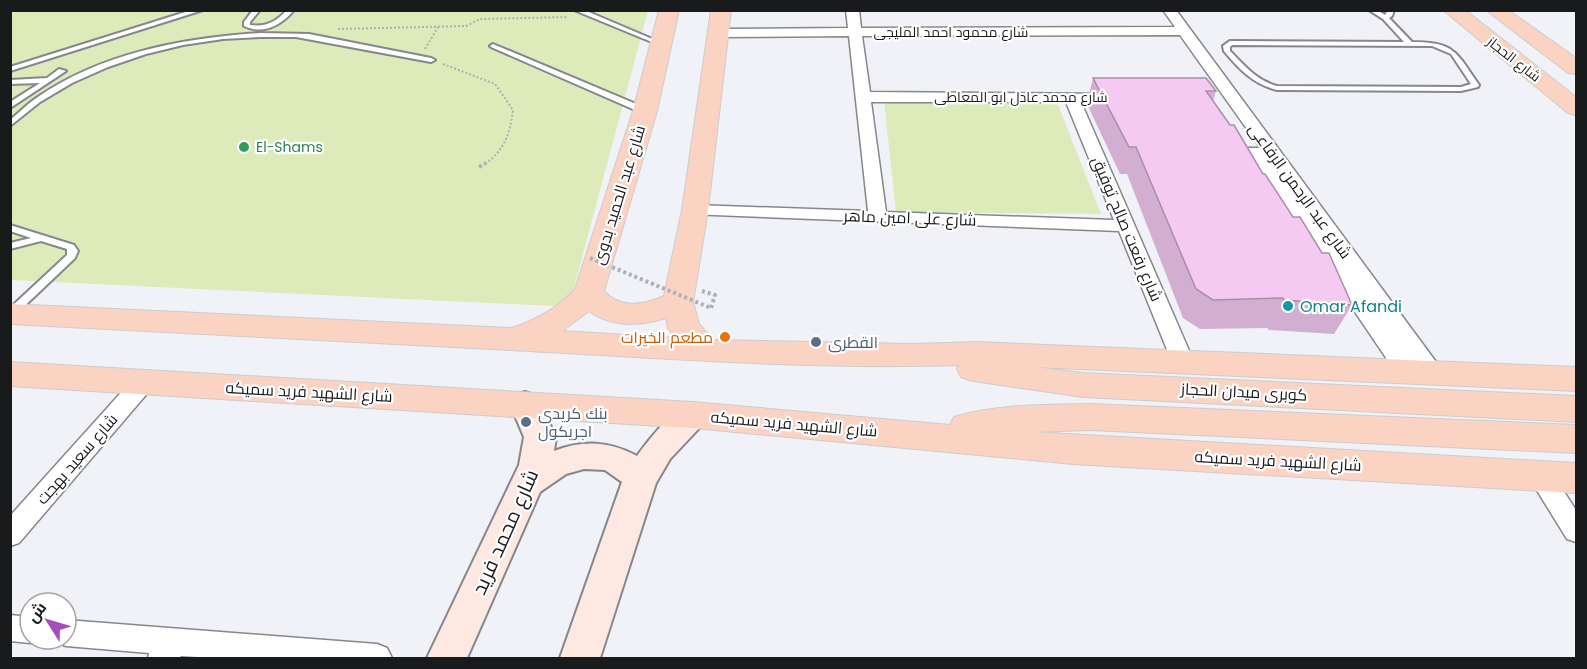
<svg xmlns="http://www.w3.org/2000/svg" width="1587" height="669" font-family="Poppins,Cairo,sans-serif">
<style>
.green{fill:#ddebba}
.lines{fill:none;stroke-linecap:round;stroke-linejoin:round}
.lane-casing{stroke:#85878c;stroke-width:4}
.street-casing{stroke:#85878c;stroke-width:3}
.secondary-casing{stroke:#85878c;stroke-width:4}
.primary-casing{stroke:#cccdcd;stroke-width:2}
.path-far1{stroke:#aeb0b5;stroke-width:2;stroke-dasharray:2 2;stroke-linecap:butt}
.path{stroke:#aeb0b5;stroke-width:4;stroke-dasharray:3 3;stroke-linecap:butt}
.lane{fill:#fff;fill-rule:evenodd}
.street{fill:#fff;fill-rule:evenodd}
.secondary{fill:#fde9e1;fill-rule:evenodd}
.primary{fill:#fbd3c2;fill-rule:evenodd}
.path-bridge{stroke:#aeb0b5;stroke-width:4;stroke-dasharray:3 3;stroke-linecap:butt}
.wall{fill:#d2aed1}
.building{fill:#f4caf3;stroke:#ab8daa;stroke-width:1.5}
.leisure-dot{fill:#2e9e5b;stroke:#fff;stroke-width:2}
.culture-dot{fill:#0f9aa8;stroke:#fff;stroke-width:2}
.food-dot{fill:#e8710a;stroke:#fff;stroke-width:2}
.service-dot{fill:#5c6f8a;stroke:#fff;stroke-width:2}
.labels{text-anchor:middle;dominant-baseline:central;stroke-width:4.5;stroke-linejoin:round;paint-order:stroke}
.far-street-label{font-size:14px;fill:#191a1c;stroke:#fff}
.far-leisure-label{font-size:14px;fill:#27864d;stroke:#fff;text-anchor:start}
.street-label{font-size:16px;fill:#191a1c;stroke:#fff}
.culture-label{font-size:16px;fill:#0d838f;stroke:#fff;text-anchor:start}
.food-label{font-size:16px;fill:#c56008;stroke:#fff;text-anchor:end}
.service-label{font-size:16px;fill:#4e5e75;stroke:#fff;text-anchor:start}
.near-street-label{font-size:20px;fill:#191a1c;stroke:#fff}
</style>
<rect width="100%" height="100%" fill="#f0f2f8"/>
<!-- green -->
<path class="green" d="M10,11H648L572,295L553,306L11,280Z
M884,101L1057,102L1101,214L896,212Z"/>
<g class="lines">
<defs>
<path id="lane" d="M192,10H203L10,71V67Z
M253,10H260L250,22V25C266,27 276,22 287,10H294C281,26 262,35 244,26V22Z
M574,10H584L664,44L659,45Z
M1369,10H1377L1385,15L1388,10H1394L1392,16L1389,18L1412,42C1455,42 1456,52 1479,85L1478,87L1461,91L1277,90C1253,84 1239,69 1224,51L1223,46L1230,41L1404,42L1383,19ZM1232,45L1432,46L1451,54L1471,84L1461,87L1277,86C1257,81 1244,65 1230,51V47Z
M261,33L309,34L431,58L435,60L431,62L296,37H261L223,39L183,45L146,54L108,67L72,83L40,102L10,126V120C19,113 26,105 35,99C100,53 183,38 261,33Z
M493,44L648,109L649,111L645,113H642L491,47L490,46Z
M59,69L66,71L10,108V102L40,83L10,84V80L47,78Z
M10,225L74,245L78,251L75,258L15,315L11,316L10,308L67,255V249L41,241L10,249V243L31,238L10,231Z"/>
<path id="street" d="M846,10H859L861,28L1175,27L1163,10H1176L1439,366L1442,372L1439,378C1426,381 1423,377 1416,367L1418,371L1415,377L1407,379L1399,377L1246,151L1248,148H1260L1348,271L1180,35L862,36L870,92L1121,94L1124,97L1116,102H1081L1194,362L1191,368L1183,370L1175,368L1172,362L1119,231L689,214L686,210L689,206L695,205L868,211L849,36L719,37L712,33L719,29L848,28ZM871,102H1066L1114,220L886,212Z
M143,375L151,377L154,383L151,389L19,543L10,546V516L135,377Z
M1540,466L1549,469L1576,510V542L1567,539L1528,476L1531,469Z
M10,615L30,617V639H40L30,643L10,641Z
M66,620L377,644L387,648L392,658H213L181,656L179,658H148L149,653L66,646L56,642L54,639H66Z"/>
<path id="secondary" d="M525,392L536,396L556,437L554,451C583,440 609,441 637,456C647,442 674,407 690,404C695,403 699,405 704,407L709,415L704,423L670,459L656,483L600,658H560L622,482L605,470L584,469L566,474L540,492L467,658H427L519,465L524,437L510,404L514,396Z"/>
<path id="primary" d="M659,10H679L657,111L604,291C619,309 645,305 664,296L682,210L711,10H731L708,210L693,302L699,324L713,340L914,344L977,342L1576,367V391L1034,367L1083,373L1576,396V422L1083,397L973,381L961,377L957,369L959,365C809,370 660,358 511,350C344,341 177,333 10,324V304L512,328C536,320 558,308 575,289L633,111ZM589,311C612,328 640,326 666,318L668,328L675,338L562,331Z
M1443,10H1465L1576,97V115L1568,113Z
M1486,10H1508L1576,58V74L1568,73Z
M10,362L693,402L950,425L954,417C996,404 1046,405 1090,404L1576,425V453L1090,430L1033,432L1576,463V493L1073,464L693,428L10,386Z"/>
</defs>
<!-- lane casing -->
<use href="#lane" class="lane-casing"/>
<!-- street casing -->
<use href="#street" class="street-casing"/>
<!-- secondary casing -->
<use href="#secondary" class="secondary-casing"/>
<!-- primary casing -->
<use href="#primary" class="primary-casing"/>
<!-- path-far1 -->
<path class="path-far1" d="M338,29L466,26L480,19L568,17
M425,49L438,27
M443,64L495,84L513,110C510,134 504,152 483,165"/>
<!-- path -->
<path class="path" d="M479,167L486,163
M702,291L715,295L711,308"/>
<!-- lane -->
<use href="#lane" class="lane"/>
<!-- street -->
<use href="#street" class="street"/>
<!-- secondary -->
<use href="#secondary" class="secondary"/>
<!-- primary -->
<use href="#primary" class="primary"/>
<!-- path-bridge -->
<path class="path-bridge" d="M590,258L711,308"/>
</g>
<!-- wall -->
<path class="wall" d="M1093,78L1216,91L1213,101L1352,305L1334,334L1269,330L1267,328L1200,329L1183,318L1127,174H1120L1087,104Z"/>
<!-- building -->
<path class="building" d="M1093,78H1206L1216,91H1206L1230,125H1234L1263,174H1265L1293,217H1300L1322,253H1329L1352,305L1284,300L1283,298L1213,300L1196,289L1136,147H1129Z"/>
<!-- markers -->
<circle class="leisure-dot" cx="244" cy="147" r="6"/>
<circle class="culture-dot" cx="1288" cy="306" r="6"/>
<circle class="food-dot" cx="725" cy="337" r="6"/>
<g class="service-dot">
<circle cx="816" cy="342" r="6"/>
<circle cx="526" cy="422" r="6"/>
</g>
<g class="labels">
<!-- far-street labels -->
<g class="far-street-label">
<text x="951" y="32">شارع محمود احمد المليجى</text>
<text transform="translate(1514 59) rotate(38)">شارع الحجاز</text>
<text x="1021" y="97">شارع محمد عادل ابو المعاطى</text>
</g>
<!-- far-leisure labels -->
<g class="far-leisure-label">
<text x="256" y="147">El-Shams</text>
</g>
<!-- street labels -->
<g class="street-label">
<text transform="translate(1300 191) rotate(54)">شارع عبد الرحمن الرفاعى</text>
<text transform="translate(619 195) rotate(-73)">شارع عبد الحميد بدوى</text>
<text transform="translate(910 218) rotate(2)">شارع على امين ماهر</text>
<text transform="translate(1127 229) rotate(67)">شارع رفعت صالح توفيق</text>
<text transform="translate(309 392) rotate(3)">شارع الشهيد فريد سميكه</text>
<text transform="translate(1244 392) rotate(3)">كوبرى ميدان الحجاز</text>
<text transform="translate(794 424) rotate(5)">شارع الشهيد فريد سميكه</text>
<text transform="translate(77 459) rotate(-49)">شارع سعيد بهجت</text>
<text transform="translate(1278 461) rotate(3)">شارع الشهيد فريد سميكه</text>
</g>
<!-- culture labels -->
<g class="culture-label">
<text x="1300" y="306">Omar Afandi</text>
</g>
<!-- food labels -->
<g class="food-label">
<text x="713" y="337">مطعم الخيرات</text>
</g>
<!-- service labels -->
<g class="service-label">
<text x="828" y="342">القطرى</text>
<text x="538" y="413">بنك كريدى<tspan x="538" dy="18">اجريكول</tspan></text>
</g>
<!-- near-street labels -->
<g class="near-street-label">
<text transform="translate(505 532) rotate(-66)">شارع محمد فريد</text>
</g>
</g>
<!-- border -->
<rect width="1587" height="669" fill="none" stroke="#191a1c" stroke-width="24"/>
<!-- north arrow -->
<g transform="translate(48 621) rotate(307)"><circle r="28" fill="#ffffff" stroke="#a3a3a4" stroke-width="1.5"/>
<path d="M0-4.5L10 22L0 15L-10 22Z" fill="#a64ebb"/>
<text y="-9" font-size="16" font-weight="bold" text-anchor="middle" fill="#191a1c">ش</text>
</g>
</svg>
